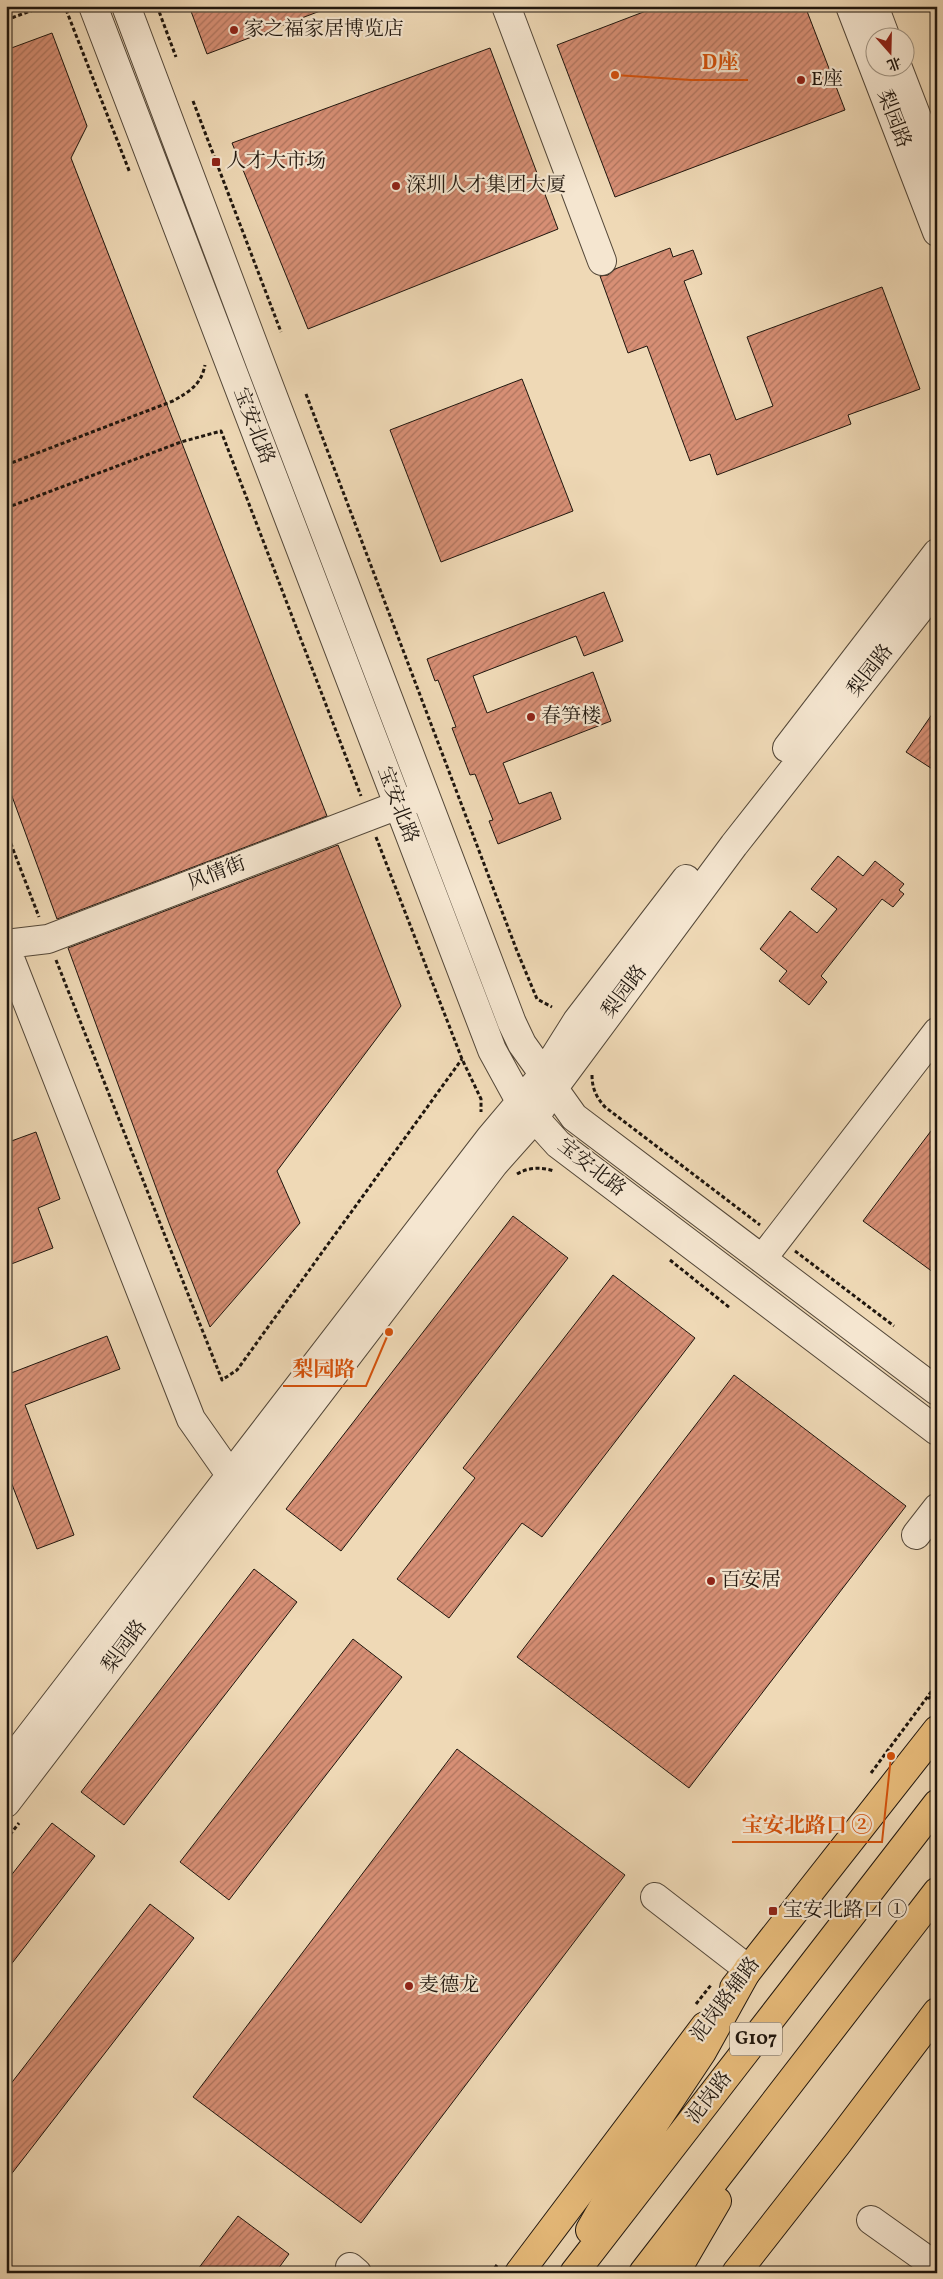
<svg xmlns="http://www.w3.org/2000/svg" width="943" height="2279" font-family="Vollkorn,'Noto Serif SC',serif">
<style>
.building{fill:url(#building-hatch);stroke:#1f160e}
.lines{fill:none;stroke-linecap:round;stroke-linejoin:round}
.minor-casing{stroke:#534738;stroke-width:30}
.major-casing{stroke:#1f160e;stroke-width:30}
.highway-casing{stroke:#1f160e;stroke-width:30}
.path{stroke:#1f160e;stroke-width:3;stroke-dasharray:4 2.5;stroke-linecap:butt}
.minor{stroke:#f5e6d0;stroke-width:28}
.major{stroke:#e8bc7b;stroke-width:28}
.highway{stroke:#e8bc7b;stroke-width:28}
.poi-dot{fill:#8f2418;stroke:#f5e6d0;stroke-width:2}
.labels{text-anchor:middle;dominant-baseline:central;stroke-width:4.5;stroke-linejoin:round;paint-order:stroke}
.shield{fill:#f5e6d0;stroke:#5f5448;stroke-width:1}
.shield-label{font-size:19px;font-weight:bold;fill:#1f160e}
.poi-label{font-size:20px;fill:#1f160e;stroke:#f5e6d0;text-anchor:start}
.street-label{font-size:20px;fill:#1f160e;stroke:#f5e6d0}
.leader{fill:none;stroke:#d4520c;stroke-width:2}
.callout-dot{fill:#d4520c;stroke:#f5e6d0;stroke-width:2}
.callout-label{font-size:21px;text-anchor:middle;font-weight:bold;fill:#d4520c;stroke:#f5e6d0;stroke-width:4.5;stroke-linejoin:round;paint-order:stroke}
</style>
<defs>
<pattern id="building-hatch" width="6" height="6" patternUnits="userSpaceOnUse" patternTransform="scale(1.25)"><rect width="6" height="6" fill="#d78f75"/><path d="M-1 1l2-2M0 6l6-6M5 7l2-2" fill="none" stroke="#ae745e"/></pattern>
</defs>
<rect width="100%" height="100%" fill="#efd9b6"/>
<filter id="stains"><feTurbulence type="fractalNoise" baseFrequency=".004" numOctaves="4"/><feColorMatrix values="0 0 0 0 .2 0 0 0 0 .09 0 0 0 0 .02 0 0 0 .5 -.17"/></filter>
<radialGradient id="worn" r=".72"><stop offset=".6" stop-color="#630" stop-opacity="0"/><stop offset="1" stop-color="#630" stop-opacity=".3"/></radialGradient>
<!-- building -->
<path class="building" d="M189,6H328V8L207,54Z
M659,6H805L845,110L615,197L557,45Z
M52,33L87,126L71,158L327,816L57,919L6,780V50Z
M490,48L558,229L308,329L232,143Z
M670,248L673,257L693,250L702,274L684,281L736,420L773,406L747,337L882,287L920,389L848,415L851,424L717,475L710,454L690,461L647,346L628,353L600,276L608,275L615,269Z
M522,379L573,511L441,562L390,430Z
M604,592L623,641L584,656L576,636L473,676L487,713L593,672L611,721L503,763L519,804L551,792L561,819L498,844L489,821L493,820L475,774L470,775L452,728L456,727L438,680L435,681L427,659Z
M937,707V772L906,752Z
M338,845L401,1006L277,1171L300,1223L210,1327L169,1223L68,948Z
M838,856L863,876L875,861L904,884L899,890L904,894L893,907L882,899L821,976L827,982L809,1005L779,981L787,971L760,949L790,911L817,933L837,909L811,889Z
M937,1123V1275L863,1221Z
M36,1132L60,1199L38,1208L53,1248L6,1266V1143Z
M513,1216L568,1258L341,1551L286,1509Z
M613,1275L695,1338L542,1537L522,1523L449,1618L397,1579L475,1478L463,1468Z
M107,1336L120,1369L25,1405L74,1535L37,1549L6,1469V1375Z
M734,1375L906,1506L689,1788L517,1657Z
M254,1569L297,1602L124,1825L81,1792Z
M353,1639L402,1677L229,1900L180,1862Z
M457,1749L625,1875L361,2223L193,2097Z
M52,1823L95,1856L6,1971V1882Z
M150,1904L194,1938L6,2181V2090Z
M238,2216L289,2254L275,2273H195Z"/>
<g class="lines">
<defs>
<path id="minor" d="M93,6L492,1050L521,1103L558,1144L937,1431
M126,6C252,346 384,684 512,1023L522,1044L574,1117L937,1391
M506,6L602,261
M850,6L937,232
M874,6L886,38
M898,68L937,169
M787,748L937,553
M6,944L48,939L414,799
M6,948L191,1419L231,1476L246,1486
M762,1259L937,1032
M916,1535L937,1508
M6,1767L490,1138L543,1075L577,1021L686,879
M6,1803L494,1164L534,1119L553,1089L734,845L937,587
M655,1897L748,1969
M871,2220L937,2267
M350,2267L357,2273"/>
<path id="major" d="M734,1988L937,1730
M519,2273L705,2026
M736,2273L837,2144L937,2012"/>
<path id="highway" d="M590,2230L632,2157L702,2052L748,1969
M574,2273L937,1804
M643,2273L937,1892
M675,2273L717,2201"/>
</defs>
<!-- minor casing -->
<use href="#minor" class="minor-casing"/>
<!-- major casing -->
<use href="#major" class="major-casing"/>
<!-- highway casing -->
<use href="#highway" class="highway-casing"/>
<!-- path -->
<path class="path" d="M55,6L65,7L130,173
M157,6L176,57
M6,20L44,6
M193,101L281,332
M306,394L517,951L537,999L552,1007
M6,465L173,401C190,391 201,385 205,365
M6,508L181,442L221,431L361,796
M6,831L39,917
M376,837L462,1059L481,1099V1112
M56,960L222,1380L237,1370L462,1059
M592,1075C592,1088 596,1097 605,1107L760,1225
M517,1174C528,1167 542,1167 554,1171
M795,1251L894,1326
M670,1260L730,1308
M928,1699L937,1691
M871,1773L937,1684
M6,1840L19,1823
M696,2004L711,1985
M491,2273L497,2265"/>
<!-- minor -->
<use href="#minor" class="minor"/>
<!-- major -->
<use href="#major" class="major"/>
<!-- highway -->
<use href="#highway" class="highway"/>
</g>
<!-- markers -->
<g class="poi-dot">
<circle cx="234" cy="30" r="5"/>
<circle cx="801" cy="80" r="5"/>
<rect x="211" y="157" width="10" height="10" rx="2.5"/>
<circle cx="396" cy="186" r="5"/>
<circle cx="531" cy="717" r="5"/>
<circle cx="711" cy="1581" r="5"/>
<rect x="768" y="1906" width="10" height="10" rx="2.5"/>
<circle cx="409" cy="1986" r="5"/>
</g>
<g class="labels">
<!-- shield labels -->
<rect class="shield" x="730" y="2022.5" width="52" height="33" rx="4"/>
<g class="shield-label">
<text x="756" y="2039">G107</text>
</g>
<!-- poi labels -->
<g class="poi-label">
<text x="244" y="30">家之福家居博览店</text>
<text x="811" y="80">E座</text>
<text x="226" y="162">人才大市场</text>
<text x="406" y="186">深圳人才集团大厦</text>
<text x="541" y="717">春笋楼</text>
<text x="721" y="1581">百安居</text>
<text x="783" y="1911">宝安北路口 ①</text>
<text x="419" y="1986">麦德龙</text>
</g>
<!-- street labels -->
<g class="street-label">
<text transform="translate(893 119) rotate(69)">梨园路</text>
<text transform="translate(253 426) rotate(69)">宝安北路</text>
<text transform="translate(871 671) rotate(-52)">梨园路</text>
<text transform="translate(397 805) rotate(69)">宝安北路</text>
<text transform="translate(217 874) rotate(-21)">风情街</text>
<text transform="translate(625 992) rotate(-53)">梨园路</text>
<text transform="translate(591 1168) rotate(38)">宝安北路</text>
<text transform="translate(125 1647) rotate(-53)">梨园路</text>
<text transform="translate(726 2000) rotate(-53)">泥岗路辅路</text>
<text transform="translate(710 2098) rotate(-52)">泥岗路</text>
</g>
</g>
<!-- callouts -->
<path class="leader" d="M615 75L691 80H748M389 1332L366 1386H283M891 1756L882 1842H732"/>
<g class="callout-dot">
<circle cx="615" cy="75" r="5"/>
<circle cx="389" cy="1332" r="5"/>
<circle cx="891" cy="1756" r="5"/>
</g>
<g class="callout-label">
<text x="720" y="69">D座</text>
<text x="324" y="1376">梨园路</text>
<text x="807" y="1832">宝安北路口 ②</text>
</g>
<!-- margin -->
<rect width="943" height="2279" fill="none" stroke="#efd9b6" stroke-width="25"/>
<rect x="8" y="8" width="928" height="2264" fill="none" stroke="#1f160e" stroke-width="2.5"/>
<rect x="12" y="12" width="918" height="2254" fill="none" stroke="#1f160e"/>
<!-- north arrow -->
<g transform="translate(890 52) rotate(160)"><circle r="24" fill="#f5e6d0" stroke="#9f9382"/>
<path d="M0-4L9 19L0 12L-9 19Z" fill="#8f2418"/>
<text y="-8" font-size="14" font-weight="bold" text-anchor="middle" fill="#1f160e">北</text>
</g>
<rect width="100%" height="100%" filter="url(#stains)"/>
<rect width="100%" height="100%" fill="url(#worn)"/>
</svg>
